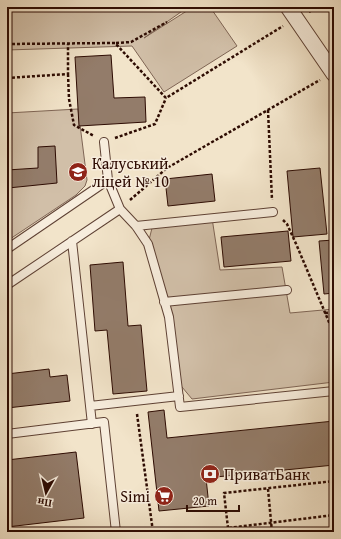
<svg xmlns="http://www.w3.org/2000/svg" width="341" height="539" font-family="'Gentium Book Plus',serif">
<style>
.green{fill:#d1bfa8;stroke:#7f6555}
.building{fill:#937c6a;stroke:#2d0b02}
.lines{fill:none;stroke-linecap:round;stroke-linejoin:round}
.service-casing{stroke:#5e4134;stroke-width:10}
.minor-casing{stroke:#5e4134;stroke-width:17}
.path{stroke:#2d0b02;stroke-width:2.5;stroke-dasharray:3 2;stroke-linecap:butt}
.service{stroke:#f7eddd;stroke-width:8}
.minor{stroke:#f7eddd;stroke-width:15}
.labels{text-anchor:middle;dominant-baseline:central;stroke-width:3;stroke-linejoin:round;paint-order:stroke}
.poi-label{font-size:16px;fill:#2d0b02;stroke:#f7eddd;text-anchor:start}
</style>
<rect width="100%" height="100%" fill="#f2e4ca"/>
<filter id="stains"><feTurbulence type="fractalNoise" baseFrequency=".005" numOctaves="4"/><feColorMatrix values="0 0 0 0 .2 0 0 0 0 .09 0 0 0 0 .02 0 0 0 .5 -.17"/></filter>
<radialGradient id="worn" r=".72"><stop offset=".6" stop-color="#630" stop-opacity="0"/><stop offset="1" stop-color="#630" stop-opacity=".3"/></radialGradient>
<!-- green -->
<path class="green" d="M7,7H188L144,38L193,7H210L237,46L164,92L132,46L7,50Z
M78,109L87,180L85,186L76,195L7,241V113Z
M212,218L220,270L282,267L290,313L334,309V382L192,399L177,381L169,317L148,244L153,224Z"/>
<!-- building -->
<path class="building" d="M111,55L114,98L145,97L146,122L79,126L75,57Z
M55,146L57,183L8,188L7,170L38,168V147Z
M320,168L327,234L293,237L287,171Z
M212,174L215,201L168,206L165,179Z
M288,231L291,261L224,267L221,237Z
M334,240V293L324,294L319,241Z
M123,262L128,326L141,325L147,391L113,394L107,330L95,331L90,265Z
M49,369L50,377L67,375L70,401L7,408V374Z
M164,410L167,438L334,421V465L206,478L209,506L159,511L148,412Z
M76,452L84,518L7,527V460Z"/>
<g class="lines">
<defs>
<path id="service" d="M108,180L120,209L136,226L148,244L169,317L180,407L334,391
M136,226L273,212
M72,241L92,424
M7,249L108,180L104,142
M7,285L120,209
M164,302L287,290
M90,406L179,396
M7,434L104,422L116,532"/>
<path id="minor" d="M288,7L334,74"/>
</defs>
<!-- service casing -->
<use href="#service" class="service-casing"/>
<!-- minor casing -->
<use href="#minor" class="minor-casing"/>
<!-- path -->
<path class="path" d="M309,12L316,7
M116,43L131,42L167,22
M7,44L115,43L166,98L283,26
M68,74L69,99L74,125L94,136
M7,78L68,74V44
M268,110L272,200
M115,138L155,124L166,98
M130,200L167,168L320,80
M283,220L287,224L297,246L334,334
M325,313L334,312
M137,414L153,532
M268,489L272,532
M193,532L228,528L224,493L334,481
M229,532L228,528L334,515"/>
<!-- service -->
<use href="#service" class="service"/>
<!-- minor -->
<use href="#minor" class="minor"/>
</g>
<!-- icons -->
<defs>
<symbol id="school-disc" viewBox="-11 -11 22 22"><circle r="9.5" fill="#8f2418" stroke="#f7eddd"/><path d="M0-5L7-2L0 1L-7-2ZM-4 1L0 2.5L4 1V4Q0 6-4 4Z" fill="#fff"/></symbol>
<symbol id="bank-disc" viewBox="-11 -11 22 22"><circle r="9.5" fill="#8f2418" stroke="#f7eddd"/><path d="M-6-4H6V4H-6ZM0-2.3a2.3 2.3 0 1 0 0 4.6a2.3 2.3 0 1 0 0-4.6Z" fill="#fff"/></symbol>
<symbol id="supermarket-disc" viewBox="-11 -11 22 22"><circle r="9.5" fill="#8f2418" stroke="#f7eddd"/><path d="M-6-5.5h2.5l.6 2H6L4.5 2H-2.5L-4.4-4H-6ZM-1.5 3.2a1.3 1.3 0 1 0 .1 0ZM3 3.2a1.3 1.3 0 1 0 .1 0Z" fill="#fff"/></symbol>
</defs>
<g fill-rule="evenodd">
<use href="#school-disc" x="67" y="161" width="22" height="22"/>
<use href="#bank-disc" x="199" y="463" width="22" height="22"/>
<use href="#supermarket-disc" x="153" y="485" width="22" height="22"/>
</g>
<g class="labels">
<!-- poi labels -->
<g class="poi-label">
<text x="92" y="163">Калуський<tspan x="92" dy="18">ліцей № 10</tspan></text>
<text x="224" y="474">ПриватБанк</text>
<text x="150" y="496" text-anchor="end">Simi</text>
</g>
</g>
<!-- margin -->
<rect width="341" height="539" fill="none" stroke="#f2e4ca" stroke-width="24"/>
<rect x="8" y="8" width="325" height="523" fill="none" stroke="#2d0b02" stroke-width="2"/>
<rect x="12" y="12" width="317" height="515" fill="none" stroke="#2d0b02"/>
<!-- north arrow -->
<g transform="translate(46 493) rotate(188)" stroke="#f7eddd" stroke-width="3" paint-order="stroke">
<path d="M0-3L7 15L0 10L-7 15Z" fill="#2d0b02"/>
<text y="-6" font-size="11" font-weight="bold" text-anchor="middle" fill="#2d0b02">Пн</text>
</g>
<!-- scale -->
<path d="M187 505v6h52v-6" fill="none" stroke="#2d0b02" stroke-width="2"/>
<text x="193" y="505" font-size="12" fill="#2d0b02" stroke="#f7eddd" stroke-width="3" paint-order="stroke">20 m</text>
<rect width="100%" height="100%" filter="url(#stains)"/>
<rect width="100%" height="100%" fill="url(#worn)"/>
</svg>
